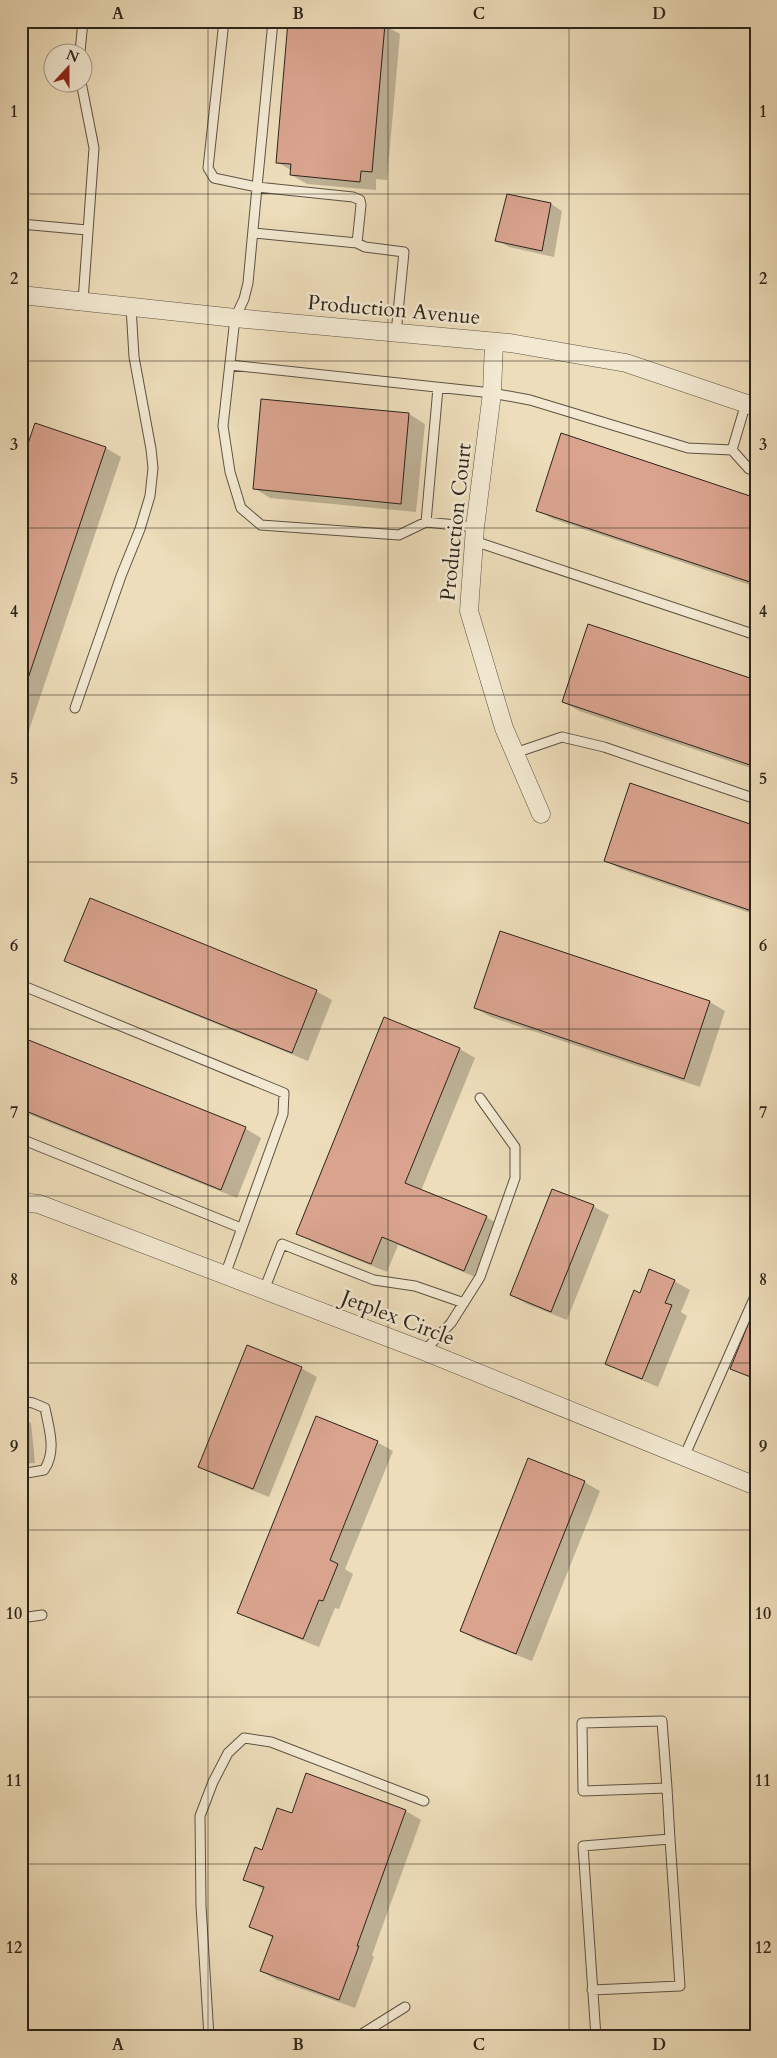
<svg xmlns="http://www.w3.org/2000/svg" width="777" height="2058" font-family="Cardo,serif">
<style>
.shadow{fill:#0003}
.building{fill:#d9a38e;stroke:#2d241b}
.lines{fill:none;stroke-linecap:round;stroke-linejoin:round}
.lane-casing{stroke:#5d5243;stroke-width:11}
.street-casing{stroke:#5d5243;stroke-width:19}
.lane{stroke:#f3e9d2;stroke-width:9}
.street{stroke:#f3e9d2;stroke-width:18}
.grid{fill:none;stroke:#2d241b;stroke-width:1;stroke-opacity:0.55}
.labels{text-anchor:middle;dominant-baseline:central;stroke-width:5;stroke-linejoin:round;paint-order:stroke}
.street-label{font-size:21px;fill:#2d241b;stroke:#f3e9d2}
.neatline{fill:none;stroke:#2d241b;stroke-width:2}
.grid-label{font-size:16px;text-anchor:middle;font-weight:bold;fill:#2d241b}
</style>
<rect width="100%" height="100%" fill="#edddba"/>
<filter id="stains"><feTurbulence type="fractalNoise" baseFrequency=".004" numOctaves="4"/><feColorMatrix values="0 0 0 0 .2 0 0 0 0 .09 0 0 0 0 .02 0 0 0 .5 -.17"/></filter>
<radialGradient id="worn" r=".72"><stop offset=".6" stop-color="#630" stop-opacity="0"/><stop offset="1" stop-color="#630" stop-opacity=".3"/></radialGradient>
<!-- shadow -->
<path class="shadow" d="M21,21H25L21,60Z
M384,25L400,34L387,180L376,179V190L307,184L291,175L292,171L277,162Z
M551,204L562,211L554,257L509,247L497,240Z
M262,400L409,414L425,424L416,512L270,498L254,488Z
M106,448L121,457L21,754V468Z
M756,499V587L553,519L537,510Z
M756,681V770L579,711L563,702Z
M756,827V915L621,869L605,860Z
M66,960L316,991L332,1000L308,1061L81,969Z
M710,1002L725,1011L700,1087L491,1017L475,1008Z
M21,1038L246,1129L261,1138L237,1198L21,1111Z
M460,1049L475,1058L421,1191L486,1217L502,1226L480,1279L398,1245L387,1272L313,1242L297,1233Z
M553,1190L593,1206L609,1215L567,1320L527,1304L511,1295Z
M674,1281L690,1290L681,1312L687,1316L658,1387L622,1372L606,1363L640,1294Z
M756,1308V1381L732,1368Z
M301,1368L317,1377L269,1497L215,1475L199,1466Z
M21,1418L31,1423L35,1463L21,1464Z
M377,1442L393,1451L345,1569L353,1574L339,1609L335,1608L319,1647L255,1621L239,1612Z
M584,1482L600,1491L532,1661L477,1640L461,1631Z
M21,1520L25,1546H21Z
M406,1811L421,1820L372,1955L374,1957L355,2008L277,1980L261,1971L273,1938L251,1927L264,1890L244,1879L263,1851L292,1815Z"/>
<!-- building -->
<path class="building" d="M288,21H356L385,24L372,172L361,171L360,182L290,175L291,164L276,163Z
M507,194L551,203L542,251L495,241Z
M261,399L409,413L401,504L253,489Z
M35,423L106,447L21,699V464Z
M561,433L756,498V584L536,511Z
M588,624L756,680V767L562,702Z
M630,783L756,826V888L749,910L604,861Z
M90,898L317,990L292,1053L64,961Z
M500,931L710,1001L684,1079L474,1008Z
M384,1017L460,1048L405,1183L487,1216L464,1271L382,1237L371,1264L296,1234Z
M21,1037L246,1127L221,1190L21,1109Z
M552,1189L594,1205L551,1312L510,1295Z
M649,1269L675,1280L665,1303L672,1305L642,1379L605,1364L634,1290L640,1293Z
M756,1305V1379L730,1369Z
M247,1345L302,1367L253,1489L198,1467Z
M316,1416L378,1441L330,1560L338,1564L323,1601L319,1600L303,1639L237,1613Z
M528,1458L585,1481L516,1654L460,1631Z
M306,1773L406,1810L357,1946H359L339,2000L260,1971L273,1936L249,1927L264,1887L243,1880L255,1847L262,1850L277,1808L292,1813Z"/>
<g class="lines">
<defs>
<path id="lane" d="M224,21L208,168L214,178L257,187L273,21
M80,52L83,21
M81,82L94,148L83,301
M21,224L87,230
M253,233L357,243L361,205L360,200L353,197L257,187L248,283L244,299L235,318L223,426L230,472L241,508L261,525L399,535L426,522L475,527
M357,243L365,247L404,252L396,333
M230,365L492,393L530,400L688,448L732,450L749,469L756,471
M732,450L746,403
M426,522L438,388
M474,541L756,635
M75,708L121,576L140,529L150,496L153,468L151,449L134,357L131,307
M515,753L562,737L604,747L756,799
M21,996L26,987L284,1093L283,1114L225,1275
M21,1139L241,1228
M264,1290L282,1244L374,1280L415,1286L464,1303
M424,1351L451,1323L480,1277L515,1178V1147L480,1098
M21,1401L33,1403L45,1408C49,1429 57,1451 44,1470L21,1474
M684,1457L756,1294
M21,1618L42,1615
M662,1721L667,1788L583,1791L582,1723Z
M592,1990L680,1986L670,1839
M209,2037L201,1906L200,1816L213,1782L228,1753L244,1738L271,1742L424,1801
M357,2037L405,2007
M596,2037L583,1846L670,1839L667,1788"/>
<path id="street" d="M21,295L235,318L510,343L626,363L756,407
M494,342L492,393L475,527L469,611L504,728L541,814
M21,1202L39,1204L424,1351L756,1486"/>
</defs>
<!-- lane casing -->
<use href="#lane" class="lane-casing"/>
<!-- street casing -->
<use href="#street" class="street-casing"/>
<!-- lane -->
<use href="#lane" class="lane"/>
<!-- street -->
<use href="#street" class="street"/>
</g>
<!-- grid -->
<path class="grid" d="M208,21V2037M388,21V2037M569,21V2037M21,194H756M21,361H756M21,528H756M21,695H756M21,862H756M21,1029H756M21,1196H756M21,1363H756M21,1530H756M21,1697H756M21,1864H756"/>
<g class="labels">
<!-- street labels -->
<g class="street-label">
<text transform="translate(394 310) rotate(5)">Production Avenue</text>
<text transform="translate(456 522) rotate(-84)">Production Court</text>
<text transform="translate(398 1318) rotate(21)">Jetplex Circle</text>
</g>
</g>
<!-- margin -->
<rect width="777" height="2058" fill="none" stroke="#edddba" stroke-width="55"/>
<!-- north arrow -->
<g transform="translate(68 68) rotate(21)"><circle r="24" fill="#f3e9d2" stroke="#a49a89"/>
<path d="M0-4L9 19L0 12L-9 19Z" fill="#8f2418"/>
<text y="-8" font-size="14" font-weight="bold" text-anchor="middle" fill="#2d241b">N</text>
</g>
<rect x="28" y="28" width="722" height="2002" class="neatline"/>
<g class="grid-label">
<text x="118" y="19">A</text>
<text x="298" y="19">B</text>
<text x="479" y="19">C</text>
<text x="659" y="19">D</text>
<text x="14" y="117">1</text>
<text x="763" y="117">1</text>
<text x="14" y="284">2</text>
<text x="763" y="284">2</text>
<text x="14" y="450">3</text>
<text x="763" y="450">3</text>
<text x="14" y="617">4</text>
<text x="763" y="617">4</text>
<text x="14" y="784">5</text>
<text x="763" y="784">5</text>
<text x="14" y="951">6</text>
<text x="763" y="951">6</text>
<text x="14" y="1118">7</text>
<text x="763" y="1118">7</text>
<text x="14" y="1285">8</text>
<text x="763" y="1285">8</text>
<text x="14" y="1452">9</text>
<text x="763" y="1452">9</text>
<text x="14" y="1619">10</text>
<text x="763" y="1619">10</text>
<text x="14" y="1786">11</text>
<text x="763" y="1786">11</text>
<text x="14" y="1953">12</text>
<text x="763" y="1953">12</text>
<text x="118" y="2050">A</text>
<text x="298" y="2050">B</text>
<text x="479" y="2050">C</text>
<text x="659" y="2050">D</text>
</g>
<rect width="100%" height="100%" filter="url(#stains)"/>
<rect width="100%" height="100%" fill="url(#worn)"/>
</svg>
